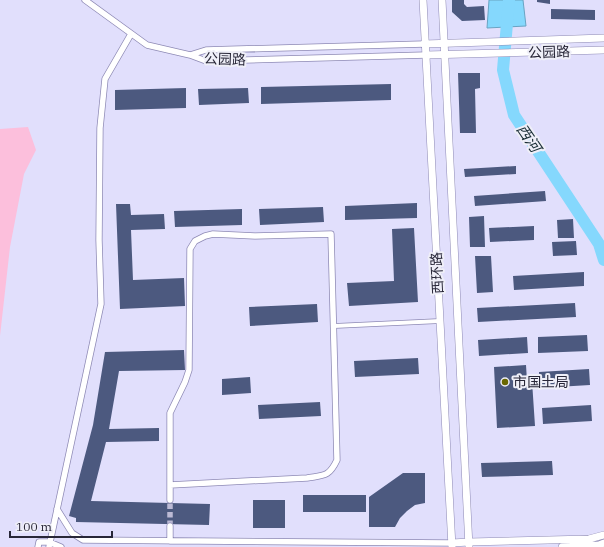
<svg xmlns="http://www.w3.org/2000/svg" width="604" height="547" font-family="'IBM Plex Serif','Noto Sans SC',serif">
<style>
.green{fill:#fcbfdc}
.water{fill:#85d8fd;stroke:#69a3c2}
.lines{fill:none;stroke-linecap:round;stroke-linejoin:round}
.river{stroke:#85d8fd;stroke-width:12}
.building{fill:#4c597f}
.minor-tunnel{stroke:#bcbad5;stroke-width:5.5;stroke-dasharray:5.5 3;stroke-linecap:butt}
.pedestrian-casing{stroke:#8e8ab5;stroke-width:5.5}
.minor-casing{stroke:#8e8ab5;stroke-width:7}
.tertiary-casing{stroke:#8e8ab5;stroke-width:8}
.secondary-casing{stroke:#8e8ab5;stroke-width:8}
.pedestrian{stroke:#fff;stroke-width:4}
.minor{stroke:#fff;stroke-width:5.5}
.tertiary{stroke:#fff;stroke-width:7}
.secondary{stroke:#fff;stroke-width:7}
.poi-dot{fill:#6a6802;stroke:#efeff8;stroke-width:1.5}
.labels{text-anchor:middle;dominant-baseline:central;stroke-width:4;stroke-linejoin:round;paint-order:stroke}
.street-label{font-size:14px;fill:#282738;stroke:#efeff8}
.poi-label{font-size:14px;fill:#282738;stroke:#efeff8;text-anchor:start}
.water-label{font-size:15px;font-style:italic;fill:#1b2f37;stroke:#efeff8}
</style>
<rect width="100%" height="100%" fill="#e1dffc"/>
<!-- green -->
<path class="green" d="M28,127L36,150L24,174L10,247L0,336V129Z"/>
<!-- water -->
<path class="water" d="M489,0H523L526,26L487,28Z"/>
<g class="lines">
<!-- river -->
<path class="river" d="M509,0L503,70L514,115L599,244L604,260"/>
</g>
<!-- building -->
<path class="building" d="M452,0H464V4L467,7L484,6L485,20L462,21L452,12Z
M537,0H550V4L537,2Z
M551,9L595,10V20L551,19Z
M458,73H480V88L475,89L476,133H460Z
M391,84V100L261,104V87Z
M186,88V108L115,110V90Z
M248,88L249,103L199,105L198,89Z
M516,166V174L465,177L464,169Z
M545,191L546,201L475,206L474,196Z
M417,203V218L345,220V206Z
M116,204H130L131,215L164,214L165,229L131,230L133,280L184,278L185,306L120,309Z
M323,207L324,222L260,225L259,209Z
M242,209V225L175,227L174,211Z
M484,216L485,247H470L469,217Z
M573,219L574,238H558L557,220Z
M534,226V240L490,242L489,228Z
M414,228L418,302L349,306L347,283L394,281L392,229Z
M576,241L577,255L553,256L552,242Z
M475,256H491L493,292L477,293Z
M584,272V286L514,290L513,276Z
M575,303L576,317L478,322L477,308Z
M317,304L318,322L250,326L249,307Z
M587,335L588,351L538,353V337Z
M527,337L528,353L479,356L478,340Z
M184,350L185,370L119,371L109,429L159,428V441L106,442L91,501L210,504L209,525L76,522V518L69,516L93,425L105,352Z
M418,358L419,374L355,377L354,361Z
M526,365L527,381H532L535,426L497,428L494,367Z
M589,369L590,385L540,388L539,372Z
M250,377L251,393L222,395V379Z
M320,402L321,416L259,419L258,405Z
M591,405L592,421L543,424L542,408Z
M552,461L553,475L482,477L481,463Z
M403,473H425V503L415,505L407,511L400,518L395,527H369V497Z
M303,495H366V512H303Z
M253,500H285V528H253Z"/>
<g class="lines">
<!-- minor-tunnel -->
<path class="minor-tunnel" d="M170,526V500"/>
<defs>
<path id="pedestrian" d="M334,326L440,321"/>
<path id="minor" d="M85,0L147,45L190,55L206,61L426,55
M190,55L206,50L424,44
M170,485L307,478C324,475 329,477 337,460L331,234L255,236L213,234L205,236L195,241L190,249L189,370L185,382L170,413V500
M57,509L72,533L83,540L452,543
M170,526V541
M38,547L39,542H49L61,547
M49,547L101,304L99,240L100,128L105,79L131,34"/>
<path id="tertiary" d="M424,44L604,38
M426,55L604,50
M452,543L469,542L589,539L604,535
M562,547L599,545L604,543"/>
<path id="secondary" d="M423,0L452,547
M442,0L469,547"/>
</defs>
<!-- pedestrian casing -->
<use href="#pedestrian" class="pedestrian-casing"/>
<!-- minor casing -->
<use href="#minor" class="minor-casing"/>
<!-- tertiary casing -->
<use href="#tertiary" class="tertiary-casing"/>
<!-- secondary casing -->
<use href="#secondary" class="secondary-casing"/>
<!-- pedestrian -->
<use href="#pedestrian" class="pedestrian"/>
<!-- minor -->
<use href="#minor" class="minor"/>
<!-- tertiary -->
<use href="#tertiary" class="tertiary"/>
<!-- secondary -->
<use href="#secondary" class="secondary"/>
</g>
<!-- markers -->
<circle class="poi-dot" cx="505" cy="382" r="4"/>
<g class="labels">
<!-- street labels -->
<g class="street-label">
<text transform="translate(549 52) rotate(-2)">公园路</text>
<text transform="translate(225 59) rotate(2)">公园路</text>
<text transform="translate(437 273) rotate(-93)">西环路</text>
</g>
<!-- poi labels -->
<g class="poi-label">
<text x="513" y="382">市国土局</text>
</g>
<!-- water labels -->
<g class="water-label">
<text transform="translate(529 138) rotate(56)">西河</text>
</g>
</g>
<!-- scale -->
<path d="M10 531v6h102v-6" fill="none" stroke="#282738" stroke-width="2"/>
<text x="16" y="531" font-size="12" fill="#282738" stroke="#efeff8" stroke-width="3" paint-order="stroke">100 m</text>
</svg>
